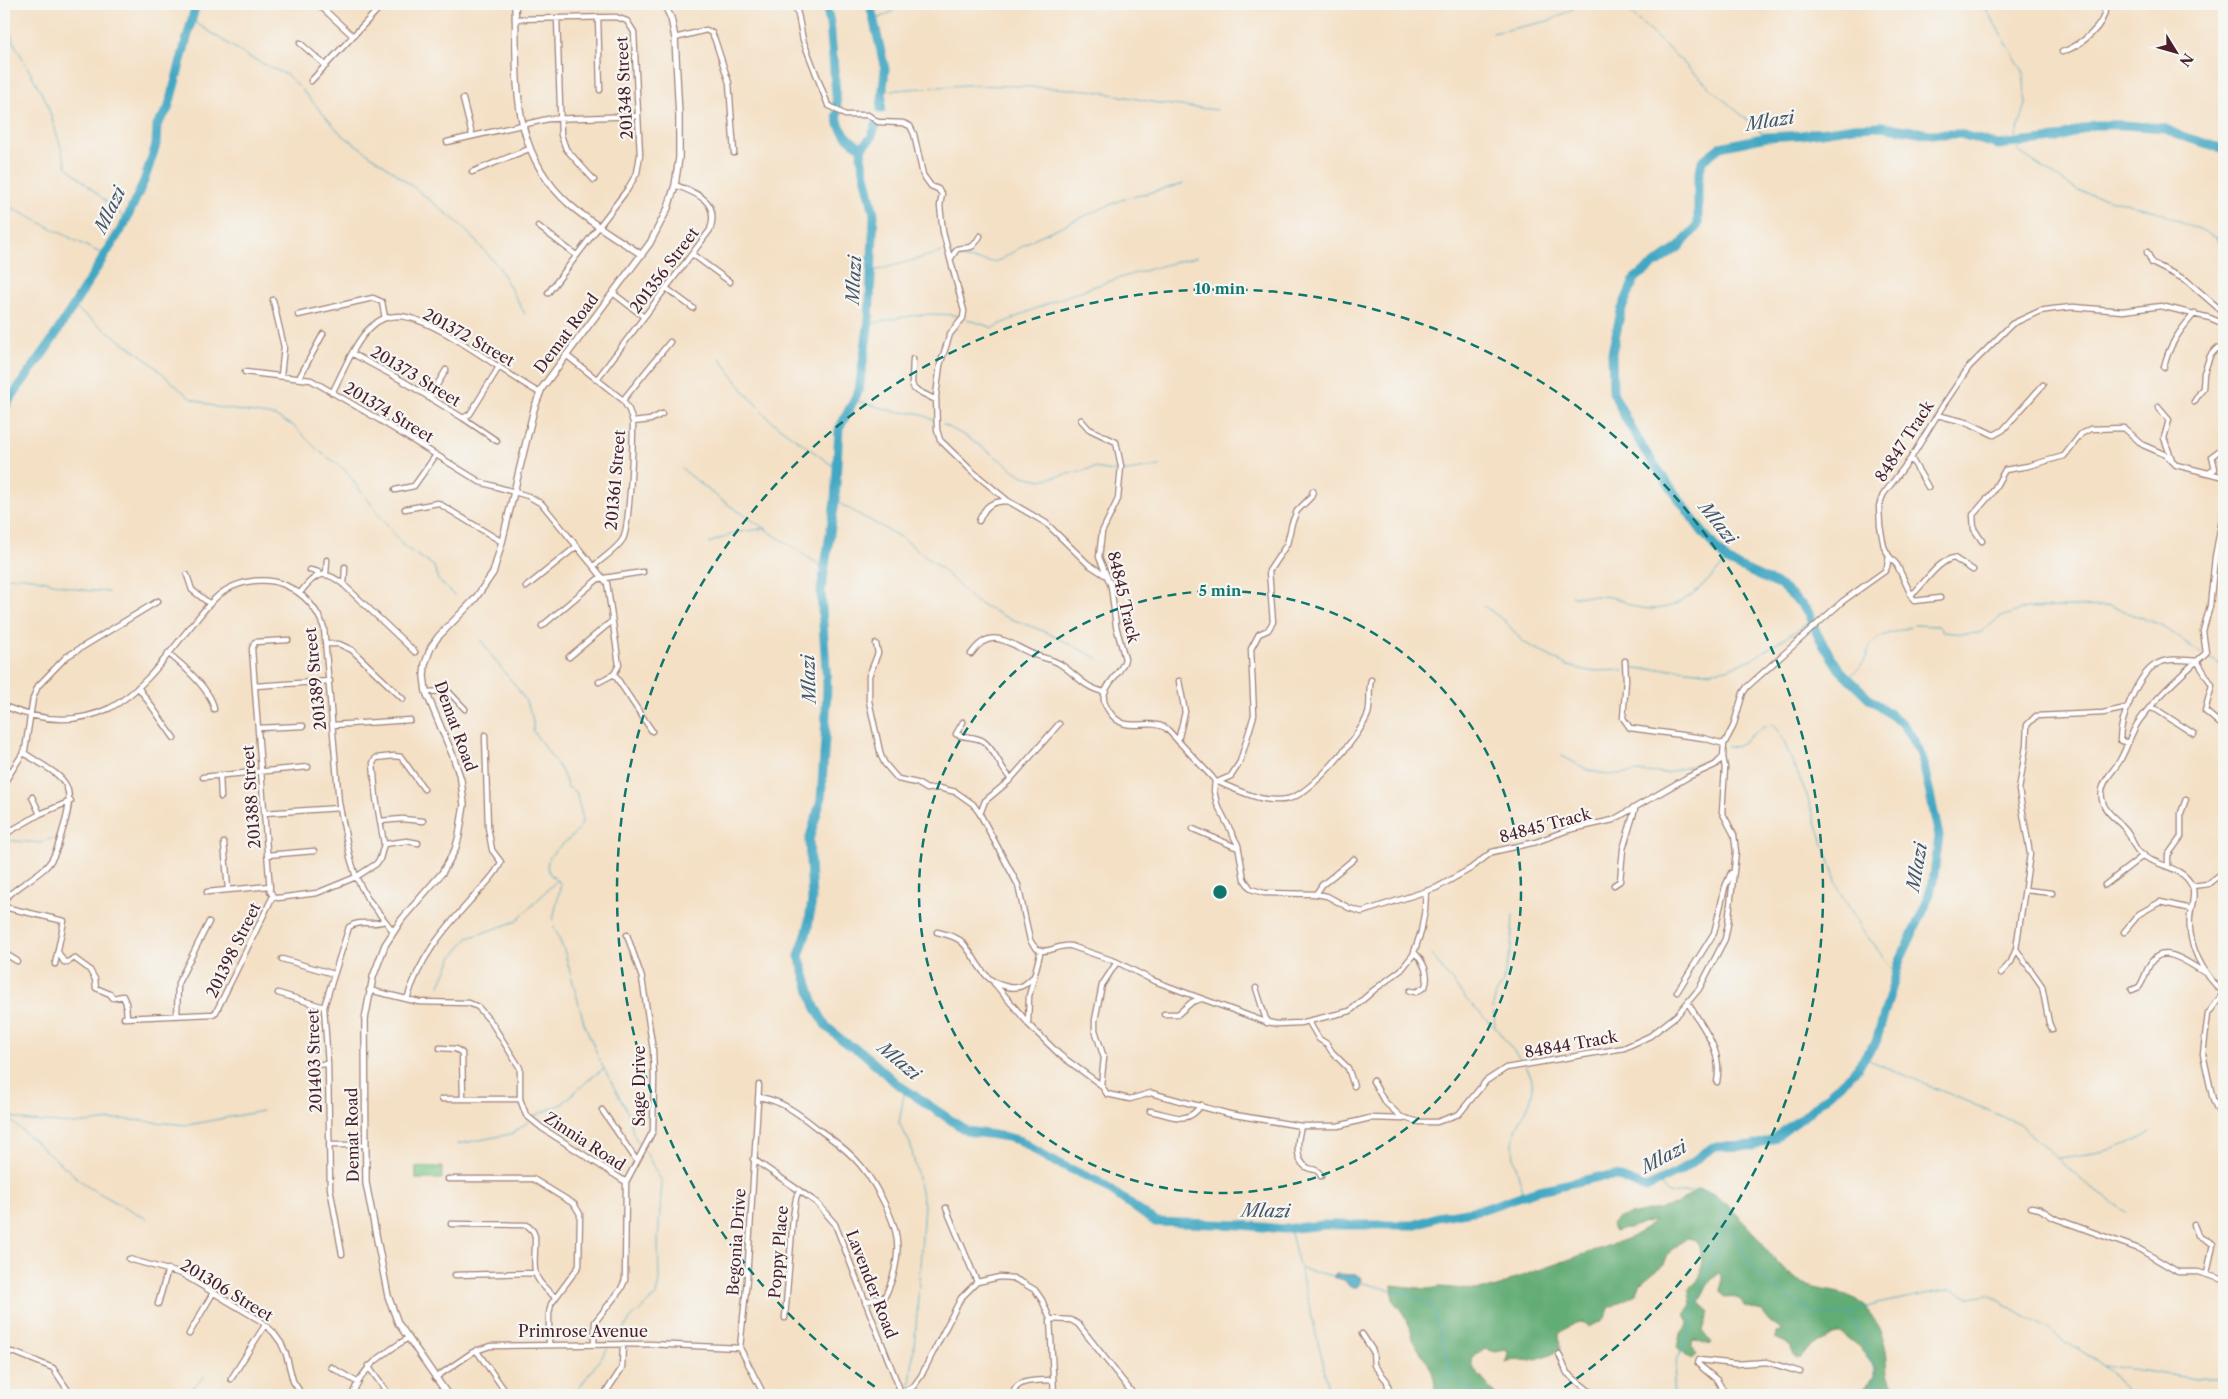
<svg xmlns="http://www.w3.org/2000/svg" width="2228" height="1399" font-family="'Libre Caslon Text',serif">
<style>
.green{fill:#78c787;stroke:#617359}
.forest{fill:#62ac74;stroke:#566650}
.water{fill:#43a7c3;stroke:#466377}
.lines{fill:none;stroke-linecap:round;stroke-linejoin:round}
.stream{stroke:#43a7c3;stroke-width:1}
.river{stroke:#43a7c3;stroke-width:9}
.minor-casing{stroke:#9f8078;stroke-width:7}
.tertiary-casing{stroke:#9f8078;stroke-width:8}
.minor{stroke:#fff;stroke-width:4.5}
.tertiary{stroke:#fff;stroke-width:5.5}
.ring{fill:none;stroke:#0f766e;stroke-width:2.5;stroke-dasharray:9 6}
.labels{text-anchor:middle;dominant-baseline:central;stroke-width:4.5;stroke-linejoin:round;paint-order:stroke}
.street-label{font-size:16px;fill:#4a1f2b;stroke:#f6f6f2}
.water-label{font-size:18px;font-style:italic;fill:#475568;stroke:#f6f6f2}
.centre{fill:#0f766e;stroke:#f6f6f2;stroke-width:2.5}
.ring-label{font-size:15px;text-anchor:middle;font-weight:bold;fill:#0f766e;stroke:#f6f6f2;stroke-width:4.5;stroke-linejoin:round;paint-order:stroke}
</style>
<rect width="100%" height="100%" fill="#f6f6f2"/>
<filter id="ink" filterUnits="userSpaceOnUse"><feTurbulence type="fractalNoise" baseFrequency=".02" numOctaves="2"/><feDisplacementMap in="SourceGraphic" scale="10" xChannelSelector="R" yChannelSelector="G"/><feConvolveMatrix kernelMatrix="1 2 1 2 8 2 1 2 1" color-interpolation-filters="sRGB"/></filter>
<filter id="wash" filterUnits="userSpaceOnUse"><feTurbulence type="fractalNoise" baseFrequency=".0096" numOctaves="4" result="noise"/><feDisplacementMap in="SourceGraphic" scale="20" xChannelSelector="R" yChannelSelector="G"/><feGaussianBlur stdDeviation="1.12" result="paint"/><feColorMatrix in="noise" values="0 0 0 0 0 0 0 0 0 0 0 0 0 0 0 0 0 1.4 0 .05"/><feComposite in="paint" operator="in"/></filter>
<g filter="url(#wash)">
<rect width="100%" height="100%" fill="#f4e0c5"/>
<!-- green -->
<path class="green" d="M416,1167H442V1179H416Z"/>
<!-- forest -->
<path class="forest" d="M1698,1189C1734,1195 1763,1253 1792,1276C1821,1300 1848,1281 1871,1315C1878,1324 1884,1339 1886,1350C1890,1375 1882,1378 1907,1395H1859L1874,1376L1875,1368L1859,1347L1842,1334C1828,1333 1808,1348 1801,1358L1796,1359L1790,1345L1775,1338L1776,1333L1780,1332L1781,1330L1769,1321L1761,1311L1744,1306C1741,1297 1734,1297 1726,1298L1721,1291V1275L1718,1273L1711,1279L1699,1302L1709,1311L1703,1331L1712,1343L1710,1345L1696,1340L1692,1341V1347L1697,1355L1692,1359L1686,1356L1677,1347L1680,1335L1689,1322L1685,1314L1691,1306L1689,1288C1708,1276 1702,1259 1697,1240L1687,1238L1670,1251L1664,1264L1641,1283L1636,1294L1609,1308C1606,1320 1600,1322 1589,1327L1582,1322L1572,1324L1559,1334L1560,1350C1546,1355 1531,1364 1517,1359L1506,1363L1508,1353L1506,1350L1495,1352L1486,1349L1475,1354L1471,1359L1472,1366L1478,1374L1496,1395H1434C1438,1372 1425,1360 1414,1342C1412,1337 1412,1332 1410,1327C1406,1317 1400,1308 1393,1301L1392,1285L1428,1289L1440,1287L1477,1290L1497,1287L1516,1278L1630,1238L1646,1228L1655,1220L1615,1232L1611,1225L1617,1218L1675,1205Z"/>
<!-- water -->
<path class="water" d="M1335,1274L1358,1275L1361,1277L1360,1285L1358,1287H1350L1344,1280L1333,1277Z"/>
<g class="lines">
<!-- stream -->
<path class="stream" d="M4,4L12,39L47,103L67,167L127,220
M1621,4L1708,86L1767,137
M1983,4L2023,71L2026,104L2014,143L2022,154L2078,191L2156,211L2224,241
M190,19L247,56L287,75L299,87
M874,21L906,4
M1493,33L1552,20L1581,4
M302,90L341,134L393,171L461,225L498,266L525,314
M882,91L965,85L1014,86L1090,90L1163,104L1217,110
M4,204L106,256
M2218,239L2224,259
M956,256L966,259L993,262L1002,259L1035,238L1121,200L1183,184
M871,272L942,252
M72,306L144,357L190,398L216,407L274,416L294,426L319,451L344,469L403,546L434,566L438,580L454,595
M967,319L993,328C1061,295 1123,275 1196,257
M868,325C898,317 928,311 959,316
M720,358L743,390L771,421L836,468
M854,400L896,412L918,413L934,420
M943,424L969,438L1023,476L1041,480L1094,468L1120,472L1160,466
M681,468L720,499L824,568
M835,501L905,540L943,570L974,601L1006,617L1046,632L1099,659
M709,543L735,533L766,528
M4,579C23,571 56,585 77,589C87,591 98,591 108,592
M1572,596C1586,597 1603,595 1615,598C1622,600 1629,605 1636,607C1677,617 1702,587 1727,561
M1484,606L1505,621L1523,642L1568,666L1589,671L1624,670
M1914,625L1938,626L1944,632L1963,634L1980,633L1999,618L2026,608L2110,606L2161,625L2202,654
M482,640C494,667 537,698 533,731L561,770L568,787L577,793C577,804 586,818 580,827C572,842 534,856 552,876C555,880 558,881 561,884L553,920
M2207,657L2224,667
M1628,669H1678L1705,672L1727,669L1754,658L1811,621
M1848,678C1853,673 1862,667 1865,660C1868,652 1870,642 1880,637C1889,633 1899,631 1910,627
M1727,746L1736,747L1764,726L1773,725L1781,735L1806,793L1840,892L1862,929L1896,974
M1562,756L1588,770L1608,775L1640,772L1667,773L1709,760L1722,748
M4,840L40,843L53,838
M1513,915L1511,948L1506,970L1502,985L1496,994L1493,1006L1495,1027L1523,1063
M554,927L565,953L584,1023L601,1063L629,1115L633,1133L639,1144
M1430,953L1465,998L1493,1026
M440,985L452,958L468,938L517,921L557,880
M1864,1058L2018,1123L2086,1184L2126,1212
M905,1089L899,1123L910,1143L924,1205L916,1327L910,1385
M4,1115L28,1121L75,1124L121,1119L188,1125L262,1111
M5,1116L88,1187L147,1219
M534,1116L562,1104L593,1076L604,1069
M458,1144L511,1134L528,1122
M2058,1158C2097,1153 2116,1152 2150,1132
M1658,1182L1668,1193L1675,1194L1693,1191L1713,1198L1720,1203L1737,1241L1757,1273L1792,1300L1812,1313L1821,1316L1849,1313C1858,1329 1869,1349 1873,1368C1876,1383 1872,1383 1884,1395
M1524,1195C1520,1178 1512,1160 1513,1142C1516,1114 1546,1099 1526,1066
M1290,1229L1323,1362L1329,1395
M1301,1269L1334,1276
M1359,1282L1407,1294L1432,1305L1453,1376L1477,1395
M1849,1313L1877,1304L1950,1289L1971,1297L1988,1294L2044,1327L2103,1365L2130,1395
M624,1329L631,1318L656,1296L659,1281L658,1240L662,1182L645,1151
M2104,1365L2196,1379H2224
M184,1395L205,1376
M574,1395L608,1348
M1441,1395L1449,1364
M1672,1395L1677,1361L1694,1319L1696,1304L1705,1276L1728,1221
M1871,1395L1876,1388"/>
<!-- river -->
<path class="river" d="M826,4L830,23L837,106
M870,4L885,69L881,109
M837,114C838,129 848,141 862,147
M876,125L871,138L862,147L861,157L874,214L869,321L859,390L839,429L835,501L821,592L827,685L825,739L821,800L809,840L812,900L808,928L799,956L815,1007L826,1026L844,1042L862,1052L896,1083L967,1131L1007,1137L1021,1141L1049,1159L1099,1182L1155,1222L1240,1225L1284,1229L1324,1225H1414L1437,1217L1484,1209L1535,1191L1599,1177L1616,1176L1646,1188L1678,1172L1713,1147L1753,1146L1773,1139L1803,1117L1854,1072L1876,1042L1900,960L1925,907L1933,882L1939,836L1922,757L1912,737L1903,724L1870,699L1839,669L1817,634L1809,613L1802,605L1781,586L1727,561L1700,529L1645,451L1626,419L1613,392L1612,353L1621,311L1635,278L1679,247L1698,225V181L1702,161L1720,147L1767,137L1801,135L1854,127L1881,126L1931,134H1960L1998,145L2055,139L2093,125H2122L2164,128L2178,135L2224,149
M4,410L9,400L47,348L125,223L144,181L156,145L157,125L168,109L196,4"/>
</g>
</g>
<g filter="url(#ink)">
<g class="lines">
<defs>
<path id="minor" d="M318,4L353,36
M794,4L798,14L803,40L828,105L845,115H868L878,122L903,123L910,126L914,134L923,175L931,186L938,189L942,194L940,206L943,232L964,311L963,318L950,334L940,365L936,396L937,430L940,440L973,472L1008,501L1046,523L1088,564L1105,575
M598,17L600,90
M557,18L561,135L566,149L594,180
M515,19L616,17L627,21L634,32L640,155L637,173L627,190L548,293
M675,38L706,30L712,33L715,40L729,83L734,153
M300,43L326,66
M2062,52C2080,46 2108,25 2105,4
M311,81L383,4
M463,99L472,135
M447,142L548,119L638,116
M472,172L529,149
M538,226L576,255
M2147,252L2152,263L2186,280L2224,313
M692,254L730,282
M951,258L957,249C972,246 971,251 980,236
M666,288L693,308
M613,293L644,317
M273,300L284,347L281,376
M298,315L373,298L382,302L385,318
M353,354L403,381L463,418L470,414L499,367
M566,355L623,400L629,410L633,422C633,441 630,525 623,539C617,549 603,558 594,566
M913,359L912,383L914,389L936,400
M2164,367C2169,345 2180,330 2195,313
M245,372L311,380L378,419L480,482L528,496L542,504L607,583L619,665L614,674L599,682
M299,378L323,334
M597,379L710,230C720,201 697,193 675,185
M332,393C342,374 355,341 371,327C378,320 388,316 399,316C437,318 504,374 540,393
M429,398L446,370
M623,400L670,342
M2194,402L2203,388L2204,373L2210,356L2216,349L2224,348
M2158,407L2169,420L2164,438L2172,460
M1937,415L1969,423L1994,435L2003,430L2043,385
M463,418L497,441
M1081,420L1089,429L1116,442L1121,466L1118,499L1102,532L1099,557L1111,586L1116,626L1125,659C1122,673 1106,682 1104,696C1103,701 1106,707 1109,711C1125,736 1146,717 1166,728L1212,777L1215,781L1214,791L1217,804L1238,845L1244,879L1251,889L1264,893L1316,894L1327,896L1349,908L1362,912L1436,888L1470,869L1492,852L1536,842L1568,830L1613,820L1688,777L1715,765L1723,757L1724,744L1733,727L1743,693L1747,687L1843,601L1885,571L1887,567L1889,556L1884,547L1880,526L1879,506L1883,495L1911,458L1944,404L1969,367L2012,324L2040,311L2053,309L2073,307L2123,311L2161,306L2210,318L2224,324
M633,422L650,420L662,414
M1911,458L1928,487
M2210,472L2215,469L2212,456L2224,447
M395,490L414,486L436,455
M405,509L438,503L502,542
M2224,509L2215,557L2210,606L2203,631L2206,653C2184,672 2156,697 2139,721C2130,734 2127,749 2119,762C2112,773 2099,784 2102,799C2104,813 2119,820 2127,831C2131,837 2133,845 2138,851C2152,867 2182,864 2192,886C2196,895 2191,906 2190,916C2187,944 2203,975 2224,993
M979,521C985,506 991,501 1008,501
M1982,541L1974,529L1973,515L1992,493L2005,470L2028,466L2064,456L2081,434L2090,429L2124,428L2143,445L2166,455L2176,465L2224,477
M1889,556L1897,565L1914,601L1940,598
M310,570L318,572L319,575
M326,574L327,560
M187,575L192,590L210,604
M344,585L345,567
M526,587L577,546
M300,593C315,573 324,568 344,585L415,652
M1910,594L1915,592C1925,582 1939,560 1954,558L1973,570
M542,626L598,579L643,572
M288,640L255,642L252,649L270,891L273,896L278,898L317,893L356,877L376,864L380,859L384,844L376,798L373,763L376,758L394,756L401,757L424,789
M327,644H339L352,650L403,699
M876,644L878,653L869,676V701L881,756L885,764L898,779L917,783L927,789L939,788L956,792L973,804L980,814L1018,885L1030,940C1041,962 1056,943 1071,946L1117,962L1152,980L1181,991L1263,1021L1277,1024L1300,1023L1350,1011L1374,990L1401,970L1413,955L1421,932L1425,909L1426,891
M168,653C182,664 212,691 214,709
M971,654C992,624 1009,645 1035,655C1043,658 1052,659 1060,664C1076,674 1085,689 1105,692
M569,657L612,621
M1625,661L1626,680L1623,718L1630,728L1703,738L1724,744
M614,674L652,731
M255,686L330,681
M138,687L174,738
M426,692L448,691L465,709
M4,706C39,721 75,725 110,708C146,689 171,649 197,619C206,608 214,597 226,590C243,580 267,577 285,585C305,594 317,608 324,628L339,803L350,857L356,877L367,898L393,931
M2151,708L2157,710L2194,734
M963,722L956,734C964,738 975,736 983,741C995,749 1000,768 1011,779
M333,725L410,720
M258,728L303,726
M1178,741L1185,712L1179,681
M2127,743L2120,740C2120,720 2137,676 2155,665C2167,657 2184,660 2197,661L2212,685L2205,711L2224,727
M4,767L11,772
M220,775L221,797
M203,777L308,767
M1218,782C1239,791 1265,804 1288,799C1311,794 1360,736 1368,714C1371,705 1368,691 1371,680
M4,783L25,750L33,698L38,686L66,657L158,601
M1215,783L1231,776L1240,762L1254,715L1251,649L1259,634L1268,630L1273,622L1269,571L1287,544L1292,523L1297,511L1311,497L1313,491
M32,797L40,814
M264,813L340,808
M980,814L985,801L1009,781L1059,724
M380,821L402,819L423,821
M1193,829L1238,848
M7,833L40,814L71,801
M224,843L228,889
M384,844L407,841L418,843
M267,855L314,851
M2168,866V855L2181,837V813L2186,799
M1614,885L1620,881L1623,849L1635,809
M2105,885L2144,855
M2192,886L2208,884L2222,873
M2025,890L2052,893
M207,892L270,886
M1316,894L1322,885L1354,859
M4,900C16,887 33,879 46,867C56,857 59,842 63,829C79,779 62,778 24,753
M4,907L64,921L55,964
M937,932C945,934 956,936 962,942C979,960 980,981 1008,987C1019,989 1024,986 1032,978
M2124,932L2139,914L2160,902L2191,909
M2016,949L2042,986L2049,1023L2052,1030
M1041,950L1029,996L1028,1024L1060,1055L1101,1085
M58,952L64,962H68L74,958L89,969L95,979L96,988L110,994L113,998L123,996L126,1003L127,1018
M4,953L17,961
M282,959L334,974
M1117,962L1102,985L1095,1020V1030L1104,1058L1101,1085L1107,1094L1130,1099L1151,1093L1229,1114L1301,1126H1338L1370,1118L1403,1119
M2001,973L2011,962L2016,949L2030,854L2019,790L2026,746L2027,725L2036,716L2103,713L2126,708
M994,983L1027,1022
M1256,988L1267,1023
M369,990L419,1002L469,1003L478,1007L491,1022L520,1068V1099L526,1115L542,1128L626,1182
M2132,990L2139,987C2145,979 2146,969 2152,961C2166,943 2191,966 2206,973
M1410,991L1416,992L1425,987C1430,974 1423,961 1414,952
M1677,992L1714,933L1725,887L1731,873
M2224,992L2208,1014L2203,1054L2213,1100L2224,1123
M278,993L324,1007
M407,999C420,958 441,933 469,902C479,890 495,877 501,862L492,850L488,827L485,735
M1688,1003C1704,1030 1723,1050 1717,1082
M1164,1014H1178L1192,1002L1201,999
M177,1016L178,983L209,922
M124,1018L213,1014L216,1012L273,896
M1309,1022L1319,1039L1327,1044L1332,1052L1348,1068L1354,1086
M440,1048L456,1049L462,1053L463,1098
M308,1065L328,1064
M1373,1081L1384,1101L1401,1117L1419,1122H1437L1459,1114L1486,1081L1506,1068L1624,1048L1650,1036L1677,1015L1699,989L1725,939L1728,924L1736,852L1734,835L1722,812L1725,768L1723,757
M759,1085L747,1279L740,1348L764,1395
M759,1097C783,1101 799,1114 818,1129C831,1138 843,1147 854,1158C871,1175 895,1217 897,1241C899,1258 893,1281 885,1296L865,1302
M442,1099H520
M602,1110L637,1161
M1150,1111C1170,1114 1187,1127 1201,1105
M1301,1126C1298,1138 1293,1161 1308,1168C1314,1170 1318,1169 1321,1176
M329,1145H366
M753,1159L816,1202L835,1224L902,1395
M448,1179H533L574,1204L580,1214L579,1266L551,1304L549,1314V1344
M2031,1207L2040,1209L2054,1218L2139,1249L2178,1272H2198L2224,1280
M946,1208L977,1282
M451,1224L527,1225L533,1231L535,1236C536,1270 527,1274 555,1297
M2194,1225L2198,1235L2213,1244L2207,1274
M342,1254L330,1188L328,1064L324,1007L349,927C360,919 373,926 384,921
M129,1259L182,1274L261,1321L273,1332L281,1343L286,1354L293,1381L302,1395
M455,1275L534,1273
M158,1304L168,1269
M785,1318L793,1218L796,1198L799,1190
M1050,1319L1071,1320L1078,1324L1134,1395
M189,1334L213,1293
M1362,1334L1373,1351L1374,1365L1387,1381L1390,1395
M594,1343L595,1322L621,1289L625,1280L626,1182L653,1131L654,1079L653,1050L642,978L627,935
M476,1350L508,1395
M4,1351L16,1353L53,1368L71,1395
M1559,1354L1567,1373L1594,1395
M368,1366L389,1395
M331,1367L357,1382
M435,1378L473,1352L490,1346L649,1344L740,1348
M231,1379L265,1325
M901,1392L913,1387L921,1376L961,1298L977,1282L1000,1277L1013,1278L1023,1283L1035,1290L1042,1300L1050,1319L1054,1395
M352,1395C364,1365 381,1356 408,1338
M604,1395L622,1368L623,1344
M1013,1395C1015,1378 1039,1381 1052,1380
M1726,1395L1717,1380L1698,1364L1699,1360L1736,1364L1767,1362L1800,1372"/>
<path id="tertiary" d="M515,4C518,79 508,150 570,205C592,224 618,239 642,255
M448,1395L398,1323L388,1296L366,1183L365,1019L373,977L385,945L402,919L442,873L455,850L459,836L464,805L461,780L453,756L426,692L424,676L425,664L431,647L438,637L475,599L493,573L502,542L534,409L542,388L650,243L668,208L675,185L679,158V116L675,38L671,18L664,4"/>
</defs>
<!-- minor casing -->
<use href="#minor" class="minor-casing"/>
<!-- tertiary casing -->
<use href="#tertiary" class="tertiary-casing"/>
<!-- minor -->
<use href="#minor" class="minor"/>
<!-- tertiary -->
<use href="#tertiary" class="tertiary"/>
</g>
</g>
<!-- distance rings -->
<g class="ring">
<circle cx="1220" cy="892" r="301"/>
<path d="M887 1395A603 603 0 1 1 1553 1395"/>
</g>
<g class="labels">
<!-- street labels -->
<g class="street-label">
<text transform="translate(624 88) rotate(-93)">201348 Street</text>
<text transform="translate(664 270) rotate(-53)">201356 Street</text>
<text transform="translate(566 333) rotate(-53)">Demat Road</text>
<text transform="translate(469 337) rotate(29)">201372 Street</text>
<text transform="translate(416 376) rotate(31)">201373 Street</text>
<text transform="translate(389 412) rotate(31)">201374 Street</text>
<text transform="translate(1904 441) rotate(-57)">84847 Track</text>
<text transform="translate(615 480) rotate(-85)">201361 Street</text>
<text transform="translate(1124 597) rotate(77)">84845 Track</text>
<text transform="translate(315 679) rotate(-96)">201389 Street</text>
<text transform="translate(456 726) rotate(70)">Demat Road</text>
<text transform="translate(251 797) rotate(-94)">201388 Street</text>
<text transform="translate(1545 825) rotate(-15)">84845 Track</text>
<text transform="translate(233 950) rotate(-64)">201398 Street</text>
<text transform="translate(1571 1044) rotate(-10)">84844 Track</text>
<text transform="translate(314 1061) rotate(-92)">201403 Street</text>
<text transform="translate(639 1086) rotate(-90)">Sage Drive</text>
<text transform="translate(352 1135) rotate(-91)">Demat Road</text>
<text transform="translate(585 1141) rotate(33)">Zinnia Road</text>
<text transform="translate(736 1242) rotate(-86)">Begonia Drive</text>
<text transform="translate(778 1252) rotate(-85)">Poppy Place</text>
<text transform="translate(872 1284) rotate(69)">Lavender Road</text>
<text transform="translate(227 1290) rotate(31)">201306 Street</text>
<text x="583" y="1331">Primrose Avenue</text>
</g>
<!-- water labels -->
<g class="water-label">
<text transform="translate(1770 121) rotate(-9)">Mlazi</text>
<text transform="translate(110 210) rotate(-64)">Mlazi</text>
<text transform="translate(854 280) rotate(-87)">Mlazi</text>
<text transform="translate(1718 523) rotate(51)">Mlazi</text>
<text transform="translate(809 679) rotate(-92)">Mlazi</text>
<text transform="translate(1917 867) rotate(-80)">Mlazi</text>
<text transform="translate(899 1061) rotate(40)">Mlazi</text>
<text transform="translate(1664 1157) rotate(-28)">Mlazi</text>
<text transform="translate(1266 1211) rotate(1)">Mlazi</text>
</g>
</g>
<circle cx="1220" cy="892" r="8" class="centre"/>
<g class="ring-label">
<text x="1220" y="294">10 min</text>
<text x="1220" y="596">5 min</text>
</g>
<!-- margin -->
<rect width="2228" height="1399" fill="none" stroke="#f6f6f2" stroke-width="20"/>
<!-- north arrow -->
<g transform="translate(2176 52) rotate(127)" stroke="#f6f6f2" stroke-width="4" paint-order="stroke">
<path d="M0-4L9 19L0 12L-9 19Z" fill="#4a1f2b"/>
<text y="-8" font-size="14" font-weight="bold" text-anchor="middle" fill="#4a1f2b">N</text>
</g>
</svg>
